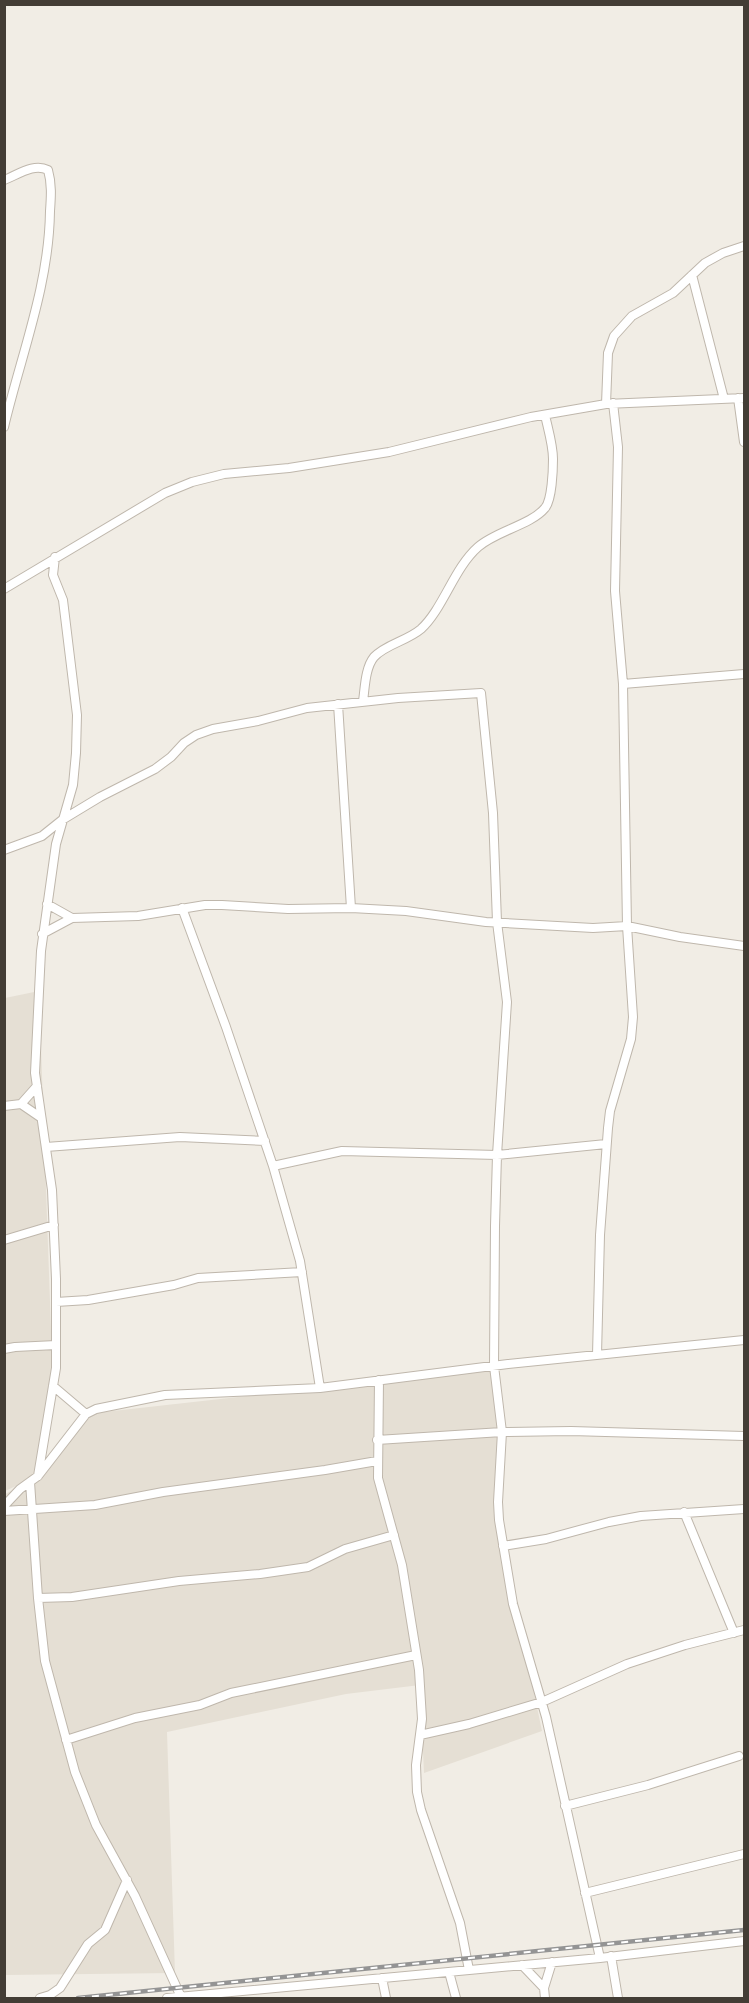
<svg xmlns="http://www.w3.org/2000/svg" width="749" height="2003" font-family="'PT Sans',sans-serif">
<style>
.residential{fill:#e5dfd4}
.lines{fill:none;stroke-linecap:round;stroke-linejoin:round}
.minor-casing{stroke:#bfb7ac;stroke-width:10}
.minor{stroke:#fff;stroke-width:8}
.rail-casing{stroke:#949494;stroke-width:4.5}
.rail{stroke:#fff;stroke-width:2;stroke-dasharray:7;stroke-linecap:butt}
</style>
<rect width="100%" height="100%" fill="#f1ede5"/>
<!-- residential -->
<path class="residential" d="M39,991L53,1386L39,1470L86,1414L320,1388L494,1366L503,1546L542,1731L424,1773L420,1685L346,1694L167,1732L175,1973L5,1975V1494L30,1482L31,1479L5,1491V998Z"/>
<g class="lines">
<defs>
<path id="minor" d="M4,180C19,174 34,163 48,170C52,184 51,197 50,211C49,286 21,355 4,427
M692,275L724,399
M738,398L744,442
M606,404L608,353L614,336L632,316L673,293L705,263L723,253L744,246
M4,589L165,493L192,482L224,474L289,468L389,452L531,417L606,404L744,398
M623,684L744,674
M363,701C365,688 365,668 374,657C386,644 407,641 421,629C443,609 454,568 478,547C496,531 531,525 545,508C552,500 553,470 553,459C553,445 548,429 545,415
M338,704L351,908
M4,850L42,836L62,820L100,797L155,769L171,757L184,743L196,735L213,729L258,721L307,708L398,698L481,693L493,813L497,922L507,1002L497,1155L495,1226L494,1366L502,1432L498,1502L499,1520L513,1604L546,1717L600,1958
M47,904L72,918
M182,908L226,1027L273,1166L300,1261L320,1388
M42,934L72,918L138,916L205,905H222L288,909L351,908L406,911L486,922L593,928L627,926L680,937L744,946
M21,1104L40,1117
M4,1106L21,1104L37,1086
M46,1147L180,1137L265,1141
M273,1166L342,1151L497,1155L606,1144
M4,1240L54,1225
M56,1302L88,1300L174,1285L198,1278L302,1272
M4,1349L15,1347L56,1345
M597,1355L600,1235L608,1128L610,1111L631,1039L633,1017L627,926L623,684L615,591L618,447L613,403
M379,1380L378,1478L402,1565L419,1670L422,1719L416,1765L417,1792L421,1810L460,1923L469,1970
M53,1386L86,1414
M377,1440L502,1432L571,1431L744,1436
M38,1476L56,1368V1279L52,1190L35,1073L41,951L56,844L73,785L76,753L77,715L63,600L53,575L55,557
M30,1482L38,1598L45,1661L75,1772L96,1825L135,1896L181,1997
M4,1506L20,1489L38,1476L86,1414L96,1409L165,1395L320,1388L508,1364L744,1340
M4,1511L95,1505L163,1492L325,1470L377,1461
M684,1512L734,1633
M503,1546L546,1539L609,1522L641,1516L744,1509
M38,1598L72,1597L179,1581L260,1574L308,1567L345,1549L394,1535
M420,1735L469,1724L542,1702L627,1664L685,1645L744,1630
M66,1740L135,1718L200,1705L231,1693L416,1655
M565,1806L648,1785L739,1756
M585,1893L744,1854
M611,1956L618,1998
M522,1965L544,1988
M449,1972L456,1998
M382,1978L386,1998
M40,1998L50,1995L60,1988L88,1944L105,1930L127,1880
M167,1998L600,1958L744,1941
M545,1998L544,1988L552,1962"/>
</defs>
<!-- minor casing -->
<use href="#minor" class="minor-casing"/>
<!-- minor -->
<use href="#minor" class="minor"/>
<defs>
<path id="rail" d="M78,1998L744,1930"/>
</defs>
<!-- rail casing -->
<use href="#rail" class="rail-casing"/>
<!-- rail -->
<use href="#rail" class="rail"/>
</g>
<!-- border -->
<rect width="749" height="2003" fill="none" stroke="#433d35" stroke-width="12"/>
</svg>
